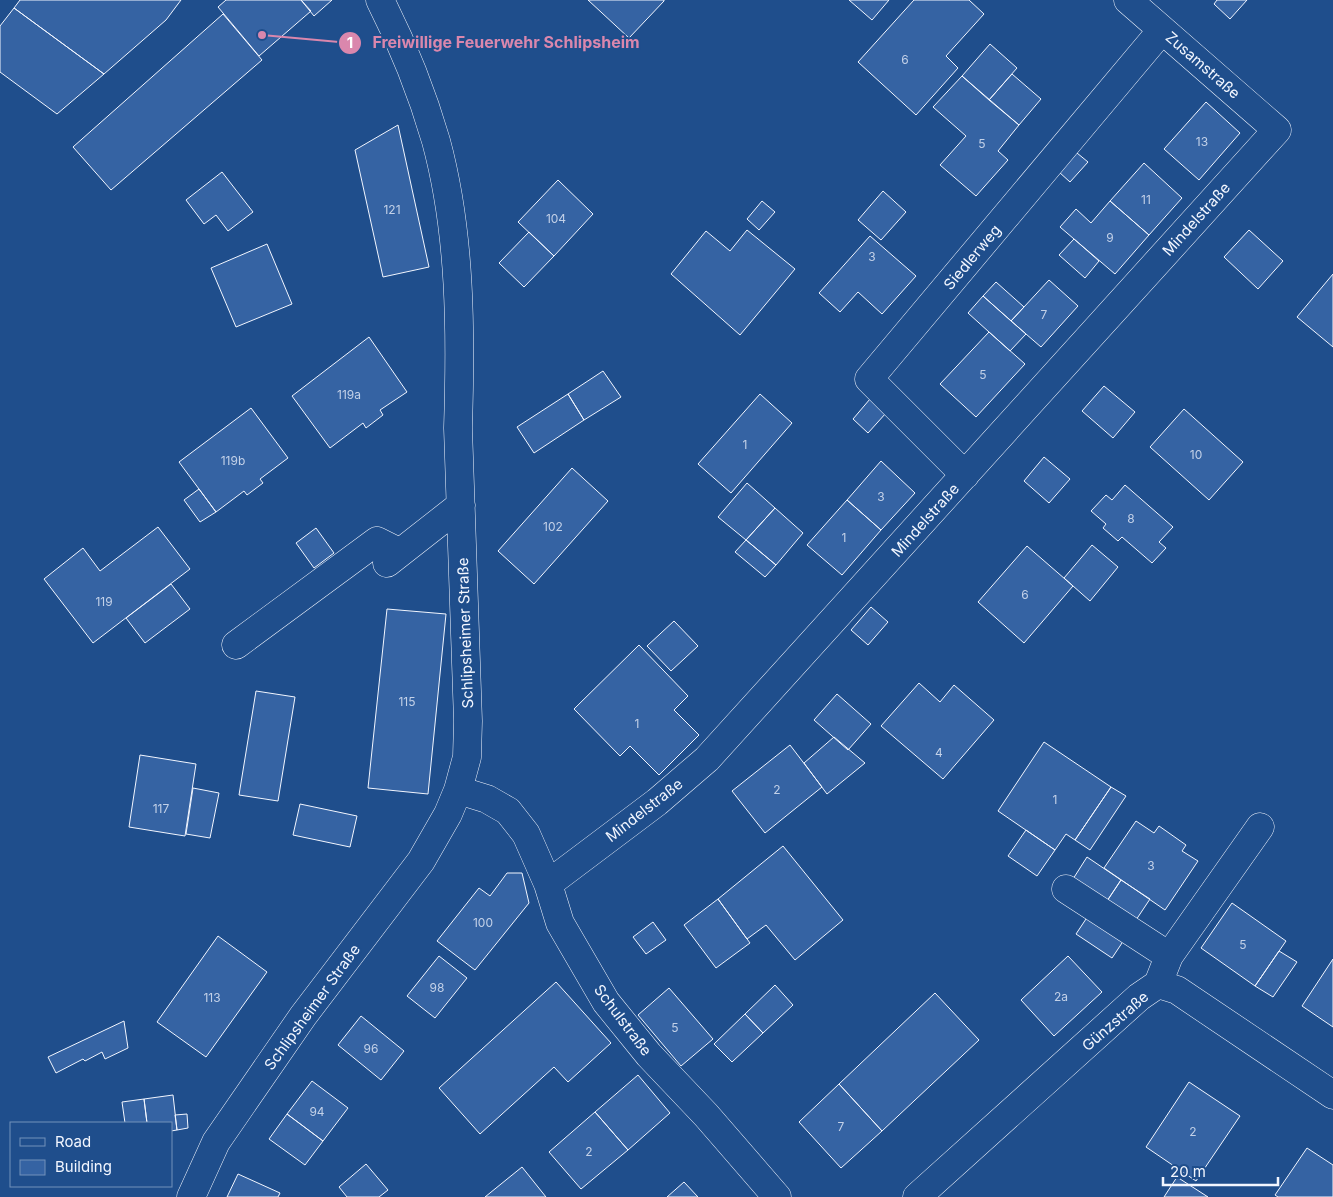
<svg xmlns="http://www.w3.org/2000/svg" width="1333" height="1197" font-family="Inter,sans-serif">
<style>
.building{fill:#3563a3;stroke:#f2f6ff}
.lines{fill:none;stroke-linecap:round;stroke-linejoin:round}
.minor-casing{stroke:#f2f6ff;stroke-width:29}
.minor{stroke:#1f4e8c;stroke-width:28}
.labels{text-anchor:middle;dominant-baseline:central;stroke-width:4;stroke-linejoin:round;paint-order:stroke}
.number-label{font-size:12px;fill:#c3d1e8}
.street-label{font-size:15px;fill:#f2f6ff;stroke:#1f4e8c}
.leader{fill:none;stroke:#da87ad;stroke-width:2}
.callout-dot{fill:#da87ad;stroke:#1f4e8c;stroke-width:2}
.mark-label{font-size:15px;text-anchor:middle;font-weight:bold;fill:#fff}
.callout-label{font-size:16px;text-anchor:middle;font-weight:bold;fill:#da87ad;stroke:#1f4e8c;stroke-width:4;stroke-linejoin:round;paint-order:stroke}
</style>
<rect width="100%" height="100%" fill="#1f4e8c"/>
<!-- building -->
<path class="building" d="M20,0H181L166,20L104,74L14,8Z
M226,0H301L311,11L259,56L218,7Z
M301,0H332L314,16Z
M588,0H664V1L629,38Z
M849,0H889L872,20Z
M914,0H969L984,14L946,56L958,68L916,115L858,62Z
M1217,0H1247L1230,19L1214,4Z
M14,8L104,74L57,114L0,72V26Z
M223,14L262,60L111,190L73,147Z
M990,44L1017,68L989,100L962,76Z
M1012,74L1041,99L1019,125L989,100Z
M962,76L1019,125L998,151L1008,160L976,196L940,165L966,136L933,107Z
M1206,102L1240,133L1199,180L1164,149Z
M398,125L429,267L383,277L355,150Z
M1077,153L1088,162L1070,182L1059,172Z
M1144,163L1182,198L1149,235L1110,201Z
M222,172L253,212L228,231L216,215L204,224L186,200Z
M558,180L593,214L554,256L518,222Z
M883,191L906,212L881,240L858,220Z
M762,201L775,212L759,230L747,219Z
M1110,201L1149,235L1115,274L1060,227L1076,209L1091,223Z
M747,230L795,269L740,335L671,274L706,231L730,251Z
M1249,230L1283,261L1258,289L1224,257Z
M529,232L554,256L524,287L499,263Z
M870,236L916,276L882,314L858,292L840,312L819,293Z
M1074,239L1099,261L1085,278L1059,255Z
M267,244L292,304L236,327L211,268Z
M1333,274V347L1297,317Z
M1049,280L1078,306L1041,347L1011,321Z
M996,282L1024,307L1011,321L983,296Z
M983,296L1026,334L1010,351L968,313Z
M989,332L1025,364L976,417L940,384Z
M369,337L407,392L380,410L383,415L366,428L363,423L330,448L292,396Z
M603,371L621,397L584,420L568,394Z
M1104,386L1135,412L1113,438L1082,411Z
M568,394L584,420L534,453L517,427Z
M760,394L792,423L731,493L698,464Z
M870,399L886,413L868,433L853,419Z
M251,408L288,458L260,479L263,483L247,495L244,491L216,512L179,462Z
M1184,409L1243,462L1209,500L1150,447Z
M1044,457L1070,479L1049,503L1024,481Z
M881,461L915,493L881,530L847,500Z
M572,468L608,501L534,584L498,551Z
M747,483L775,508L746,540L718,517Z
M1125,485L1173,527L1159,542L1166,548L1152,563L1122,537L1118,541L1103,528L1106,524L1091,511L1106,495L1112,500Z
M199,489L216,512L200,522L184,500Z
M847,500L881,530L842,575L807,545Z
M775,508L803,533L776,565L746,540Z
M158,527L190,569L93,643L44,579L83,548L100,571Z
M316,528L334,553L314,568L296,543Z
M746,540L776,565L765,577L735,552Z
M1092,545L1118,567L1090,601L1064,578Z
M1027,546L1073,586L1024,643L978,602Z
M171,584L190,609L145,643L126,618Z
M871,607L888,622L868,645L851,630Z
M387,609L446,614L428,794L368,788Z
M674,621L698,646L671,671L647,646Z
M639,645L688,696L674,710L699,735L659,775L630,746L620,756L574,709Z
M919,683L940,702L954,685L994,720L943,779L881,726Z
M256,691L295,697L278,801L239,795Z
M837,694L871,724L848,750L814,720Z
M834,737L865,763L827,794L804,763Z
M1044,742L1111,787L1075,840L1066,834L1055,850L998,811Z
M790,745L822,787L765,833L732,791Z
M140,755L196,764L185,836L129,827Z
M1111,787L1126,796L1090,850L1075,840Z
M193,788L219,793L210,838L186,834Z
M300,804L357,816L350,847L293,835Z
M1136,821L1154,833L1159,826L1186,845L1182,851L1198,861L1165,910L1104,868Z
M1026,830L1055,850L1037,876L1008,856Z
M783,846L843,920L795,960L766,925L747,939L718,899Z
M1087,857L1121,880L1107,901L1073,879Z
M507,873H522L529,903L475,970L437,941L479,888L490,896Z
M1121,880L1150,899L1136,920L1107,901Z
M718,899L750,943L716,968L684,925Z
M1232,903L1286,941L1255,986L1201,948Z
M1088,916L1124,940L1112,958L1076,934Z
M653,922L666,940L646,954L633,937Z
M218,936L267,972L206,1057L157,1022Z
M1279,951L1297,962L1273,997L1255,986Z
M439,956L467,978L435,1018L407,996Z
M1068,956L1102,992L1054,1036L1021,1000Z
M1333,959V1027L1302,1006Z
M556,982L611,1043L568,1082L554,1067L480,1134L439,1088Z
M775,985L793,1005L763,1033L745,1014Z
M669,988L713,1039L681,1066L638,1015Z
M935,993L979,1040L882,1131L839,1084Z
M745,1014L763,1033L732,1062L714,1044Z
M361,1016L404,1051L381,1080L338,1045Z
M124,1021L128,1048L105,1059L102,1052L85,1061L83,1059L56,1073L48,1057Z
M638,1075L670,1113L628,1150L595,1112Z
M312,1081L348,1108L323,1141L287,1114Z
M1189,1082L1240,1116L1196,1181L1146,1147Z
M839,1084L882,1131L841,1168L799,1122Z
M173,1095L177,1130L171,1131V1123H147L144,1099Z
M144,1099L147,1123H125L122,1102Z
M595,1112L628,1150L581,1189L549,1152Z
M187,1114L188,1128L177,1130L175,1115Z
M287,1114L323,1141L305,1165L269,1139Z
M1307,1148L1333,1165V1197H1278L1275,1195Z
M366,1164L388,1190L379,1197H347L339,1187Z
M522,1167L546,1197H485Z
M238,1174L280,1193L278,1197H227Z
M1177,1177L1208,1197H1164Z
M684,1182L698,1197H667Z"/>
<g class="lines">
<defs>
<path id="minor" d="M965,475L869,379L1162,30
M387,563L461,505
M236,645L377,541L399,552
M458,790L487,799L508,811L526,834L548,884L560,923L606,1002L649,1055L706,1115L777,1197
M548,884L657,802L707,759L1277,130L1128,0
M1066,889L1169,956
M1158,984L1169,956L1260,827
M191,1197L216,1142L303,1016L421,861L448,814L458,790L467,757L468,721L458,428C461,333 461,233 436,141C422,93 403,45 380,0
M917,1197L1139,997L1158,984L1177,990L1333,1095"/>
</defs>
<!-- minor casing -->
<use href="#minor" class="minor-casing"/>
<!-- minor -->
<use href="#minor" class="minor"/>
</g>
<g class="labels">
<!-- number labels -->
<g class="number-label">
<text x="905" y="59">6</text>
<text x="1202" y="141">13</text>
<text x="982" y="143">5</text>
<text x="1146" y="199">11</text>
<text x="392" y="209">121</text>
<text x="556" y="218">104</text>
<text x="1110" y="237">9</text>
<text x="872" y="256">3</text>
<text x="1044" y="314">7</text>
<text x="983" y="374">5</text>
<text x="349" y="394">119a</text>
<text x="745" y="444">1</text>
<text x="1196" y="454">10</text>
<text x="233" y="460">119b</text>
<text x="881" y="496">3</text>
<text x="1131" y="518">8</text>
<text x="553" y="526">102</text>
<text x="844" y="537">1</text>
<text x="1025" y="594">6</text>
<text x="104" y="601">119</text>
<text x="407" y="701">115</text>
<text x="637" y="723">1</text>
<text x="939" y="752">4</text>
<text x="777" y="789">2</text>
<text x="1055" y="799">1</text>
<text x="161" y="808">117</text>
<text x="1151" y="865">3</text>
<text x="483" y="922">100</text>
<text x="1243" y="944">5</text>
<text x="437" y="987">98</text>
<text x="1061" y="996">2a</text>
<text x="212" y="997">113</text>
<text x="675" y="1027">5</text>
<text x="371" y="1048">96</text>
<text x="317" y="1111">94</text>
<text x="841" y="1126">7</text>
<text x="1193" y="1131">2</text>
<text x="589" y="1151">2</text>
</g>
<!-- street labels -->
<g class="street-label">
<text transform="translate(1203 65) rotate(41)">Zusamstraße</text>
<text transform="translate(1196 219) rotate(-48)">Mindelstraße</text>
<text transform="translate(972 257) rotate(-50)">Siedlerweg</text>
<text transform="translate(925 520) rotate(-48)">Mindelstraße</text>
<text transform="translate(465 633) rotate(-92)">Schlipsheimer Straße</text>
<text transform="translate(644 810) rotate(-38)">Mindelstraße</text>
<text transform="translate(312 1007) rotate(-54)">Schlipsheimer Straße</text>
<text transform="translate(623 1020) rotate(53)">Schulstraße</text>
<text transform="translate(1115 1021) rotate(-41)">Günzstraße</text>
</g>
</g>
<!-- callouts -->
<path class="leader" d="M262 35L350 43"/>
<g class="callout-dot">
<circle cx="262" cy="35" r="5"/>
<circle cx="350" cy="43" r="12"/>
</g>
<g class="mark-label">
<text x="350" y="48">1</text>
</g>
<g class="callout-label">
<text x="506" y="48">Freiwillige Feuerwehr Schlipsheim</text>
</g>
<!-- legend -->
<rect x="10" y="1122" width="162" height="65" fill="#1f4e8c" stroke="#7391ba"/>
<rect x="20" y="1138" width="25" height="8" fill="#1f4e8c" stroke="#7391ba"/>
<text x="55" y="1147" font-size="15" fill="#f2f6ff">Road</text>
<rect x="20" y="1160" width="25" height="15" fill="#3563a3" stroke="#7391ba"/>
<text x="55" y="1172" font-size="15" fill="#f2f6ff">Building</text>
<!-- scale -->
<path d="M1163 1177v8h115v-8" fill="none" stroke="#f2f6ff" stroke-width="2.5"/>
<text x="1170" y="1177" font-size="15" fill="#f2f6ff" stroke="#1f4e8c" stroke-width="4" paint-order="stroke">20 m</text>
</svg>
